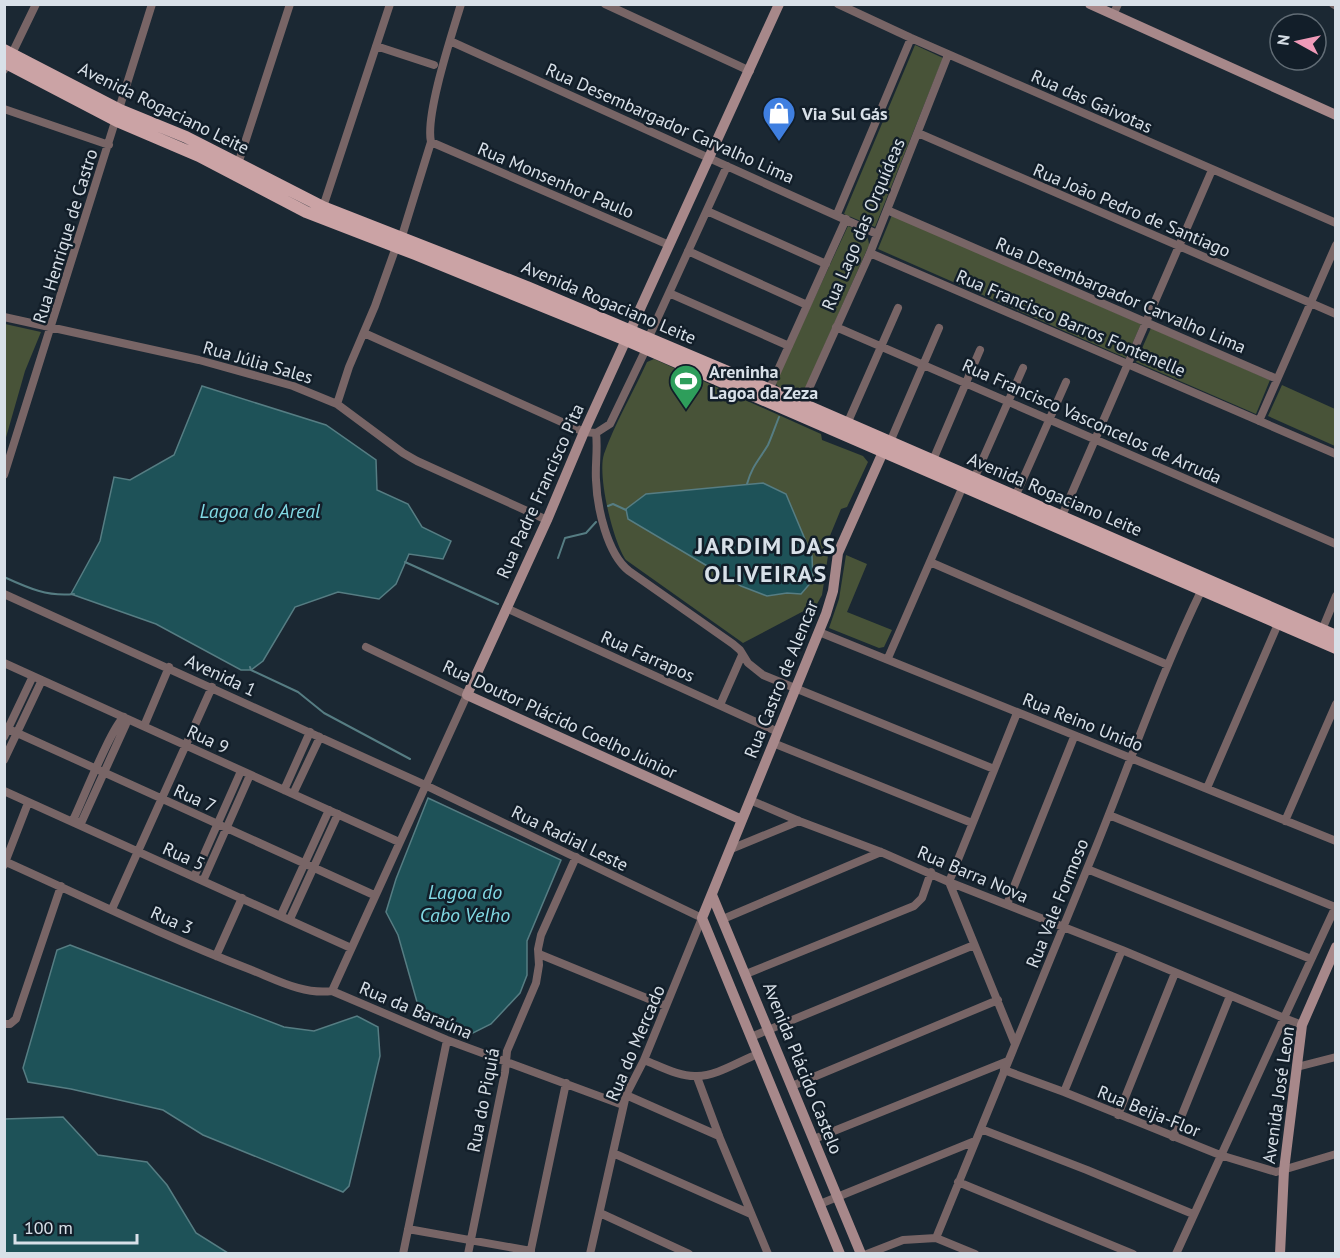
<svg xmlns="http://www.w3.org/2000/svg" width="1340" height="1258" font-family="'PT Sans',sans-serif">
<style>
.green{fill:#485338}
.water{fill:#1e5258;stroke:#567d83;stroke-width:1.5}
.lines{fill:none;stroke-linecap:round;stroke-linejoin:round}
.stream{stroke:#567d83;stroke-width:2}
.street{stroke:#786566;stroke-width:8}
.secondary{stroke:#a7888a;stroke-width:10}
.primary{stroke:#cba3a5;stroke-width:12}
.labels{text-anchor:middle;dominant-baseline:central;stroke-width:5;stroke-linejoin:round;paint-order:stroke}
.street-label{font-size:18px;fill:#d8e0e8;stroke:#121e29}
.poi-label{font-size:18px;font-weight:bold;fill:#d8e0e8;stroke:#121e29;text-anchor:start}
.water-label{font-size:20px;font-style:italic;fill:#82d9e4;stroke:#121e29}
.district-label{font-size:24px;font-weight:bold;letter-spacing:1.5px;fill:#d8e0e8;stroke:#121e29}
</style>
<rect width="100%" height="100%" fill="#1b2833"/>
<!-- green -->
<path class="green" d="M915,45L943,58L875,227L844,214Z
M892,215L1141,324L1126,358L878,249Z
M848,226C858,230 869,232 869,245L803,394L799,396L780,388L775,383Z
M5,324L41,332L25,371L5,441Z
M1151,328L1270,380L1256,414L1136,362Z
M654,359L821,434L822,440L863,456L868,462L847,507L841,509L827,543L829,549L822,595L817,604L743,643L626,560C613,542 597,475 604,454C614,425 634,391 647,362Z
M1282,385L1335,409V446L1268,416Z
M846,555L867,564L847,612L892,630L884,647L879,648L829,628L839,599Z"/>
<!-- water -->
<path class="water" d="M202,386L326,425L376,460L377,490L408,504L422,527L451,541L443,559L409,554L396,584L379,599L338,592L295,607L263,661L251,670H241L156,624L71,594L100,541L114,477L130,480L174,455Z
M763,483L786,494L812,556L813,580L801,594L787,593L767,596L741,586L628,519L626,509L646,494Z
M428,798L561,860L527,941V975L520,993L491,1024L467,1036L419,1009L398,935L386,912L396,879Z
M70,945L284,1027L314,1031L357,1016L378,1027L380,1056L349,1186L343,1192L203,1135L163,1110L71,1089L28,1082L23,1068L57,950Z
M63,1117L98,1155L147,1162L167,1185L196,1233L228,1253H5V1119Z"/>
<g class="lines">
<!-- stream -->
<path class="stream" d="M747,484C752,466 759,460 768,445C772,436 775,427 779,417
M608,506L613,504L626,510
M558,558L565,538L586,533L596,522
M405,562L498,604
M4,577C28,588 48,597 74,594
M250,667L251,670L298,692L324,713L410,759"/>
<!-- street -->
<path class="street" d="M605,4L750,71
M838,4L911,38L1336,223
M1333,4L1336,6
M1113,15L1118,4
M450,41L877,234
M376,46L434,65
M4,70L36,4
M4,109L109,145
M918,133L1336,314
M431,142L669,245
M238,164L290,4
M323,207L390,4
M887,210L1277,379
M707,211L826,264
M837,214L911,38
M402,236L431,142C425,115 452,34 461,4
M688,251L807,305
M870,253L1336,454
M669,293L789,346
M4,317L199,360L293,386L337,404L403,453L417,461L547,520
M836,327L1336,544
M364,333L584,432L596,433C598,449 595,464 596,480C597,507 607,554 629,571L733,644L740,650L748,663L763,675L994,769
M648,339L727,166
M769,390L846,219
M337,404L349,367L375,306L396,247
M802,404L870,253L948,55
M1259,421L1336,245
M847,424L898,308
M596,433L610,424L646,349
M890,442L939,328
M933,460L980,350
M4,475L152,4
M974,479L1023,368
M1015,497L1066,382
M1061,518L1212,170
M930,562L1168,665
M4,594L425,785L702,918L644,1060L626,1095L590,1254
M506,608L778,732
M1322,630L1336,596
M819,632L1336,841
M888,658L963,486
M4,663L399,842
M720,705L742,655
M144,726L169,667
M4,727L374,895
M4,737L33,676
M773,743L972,823
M4,760L42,680
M1207,788L1278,624
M284,790L310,732
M4,791L351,948
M293,794L320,737
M750,800L799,821L881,852L949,882L1122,950L1284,1018L1336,906
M1109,815L1335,907
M1285,821L1336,704
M76,823L82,821L126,724L124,717
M76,823L74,818C83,799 112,726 124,717
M731,849L799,821
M4,861C86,898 166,937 249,969C275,979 303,995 332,991
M4,865L28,803
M1087,869L1311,959
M194,877L241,771
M203,881L250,775
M1007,904L1074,737
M112,909L212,687
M281,915L329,810
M290,919L338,814
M723,919L881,852
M539,954L666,1006
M216,956L242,898
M746,974L914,906L922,898L931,872
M332,991L467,695L366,647
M332,991L447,1040L623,1105
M4,1024H10L16,1019L61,886
M751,1037L974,945
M1015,1044L949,882L1017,713
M644,1060C660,1066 679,1077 697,1076C717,1076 739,1061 758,1054
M1297,1067L1336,1057
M1004,1070L1064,1092L1220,1155L1276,1172L1336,1154
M697,1077L719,1136L768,1254
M792,1086L998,1000
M1064,1092L1122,950
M626,1095L719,1136
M1118,1115L1175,973
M981,1129L1087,1170L1193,1214
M1173,1137L1230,996
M814,1139L1008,1061
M613,1153L751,1214
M958,1182L1133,1254
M820,1204L975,1141
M600,1213L689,1254
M408,1229L531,1251
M936,1238C989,1107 1043,977 1096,847C1131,760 1162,671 1203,587
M403,1254L447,1040
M468,1254L505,1072L507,1051L536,983L539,965L538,949L541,935L576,857
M530,1254L566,1083
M867,1254L903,1240L936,1238L975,1254
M1176,1254L1284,1018L1302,1025"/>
<!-- secondary -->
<path class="secondary" d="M1090,4L1336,115
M742,820L467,695L547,520L584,432L779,4
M712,895L861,1254
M840,1254L702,918L826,614L833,591L838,553L883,452
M1280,1254L1284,1170L1302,1025L1336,947"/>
<!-- primary -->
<path class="primary" d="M4,50L120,110L186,137L323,207L527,287L782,395L1336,636
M4,62L117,121L199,156L306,212L415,254L626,340L1336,648"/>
</g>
<!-- icons -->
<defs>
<symbol id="shop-pin" viewBox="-11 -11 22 30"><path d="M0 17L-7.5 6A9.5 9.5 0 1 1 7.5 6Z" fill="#3f7fe0" stroke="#121e29"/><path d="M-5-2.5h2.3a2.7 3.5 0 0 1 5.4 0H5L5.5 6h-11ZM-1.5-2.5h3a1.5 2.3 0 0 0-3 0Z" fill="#fff"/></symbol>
<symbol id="stadium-pin" viewBox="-11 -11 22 30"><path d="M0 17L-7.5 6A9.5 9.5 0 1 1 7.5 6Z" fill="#2e9e5b" stroke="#121e29"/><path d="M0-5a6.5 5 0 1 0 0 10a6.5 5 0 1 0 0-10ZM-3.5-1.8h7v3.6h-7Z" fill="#fff"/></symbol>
</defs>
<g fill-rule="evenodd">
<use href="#shop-pin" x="760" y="94" width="38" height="52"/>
<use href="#stadium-pin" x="667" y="362" width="38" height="52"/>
</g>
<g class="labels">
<!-- street labels -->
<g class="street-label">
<text transform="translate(1092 101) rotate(24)">Rua das Gaivotas</text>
<text transform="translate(164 108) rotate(26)">Avenida Rogaciano Leite</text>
<text transform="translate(670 123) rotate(24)">Rua Desembargador Carvalho Lima</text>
<text transform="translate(556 180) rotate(23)">Rua Monsenhor Paulo</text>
<text transform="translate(1132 210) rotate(23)">Rua João Pedro de Santiago</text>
<text transform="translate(863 224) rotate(-67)">Rua Lago das Orquídeas</text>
<text transform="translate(65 236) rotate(-73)">Rua Henrique de Castro</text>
<text transform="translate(1121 295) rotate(23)">Rua Desembargador Carvalho Lima</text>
<text transform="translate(609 302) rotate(23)">Avenida Rogaciano Leite</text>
<text transform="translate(1071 323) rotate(23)">Rua Francisco Barros Fontenelle</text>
<text transform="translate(258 362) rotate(16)">Rua Júlia Sales</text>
<text transform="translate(1092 421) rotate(24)">Rua Francisco Vasconcelos de Arruda</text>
<text transform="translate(540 491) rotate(-66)">Rua Padre Francisco Pita</text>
<text transform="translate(1055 494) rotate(23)">Avenida Rogaciano Leite</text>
<text transform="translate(648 656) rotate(24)">Rua Farrapos</text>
<text transform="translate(221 675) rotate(25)">Avenida 1</text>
<text transform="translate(781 679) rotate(-68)">Rua Castro de Alencar</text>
<text transform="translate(560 719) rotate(25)">Rua Doutor Plácido Coelho Júnior</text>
<text transform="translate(1083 722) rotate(22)">Rua Reino Unido</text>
<text transform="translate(208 739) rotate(25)">Rua 9</text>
<text transform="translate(195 798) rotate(24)">Rua 7</text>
<text transform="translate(570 838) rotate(26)">Rua Radial Leste</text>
<text transform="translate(184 856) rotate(24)">Rua 5</text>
<text transform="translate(973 874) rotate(23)">Rua Barra Nova</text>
<text transform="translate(1057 903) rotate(-68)">Rua Vale Formoso</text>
<text transform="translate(172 920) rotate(24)">Rua 3</text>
<text transform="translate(416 1010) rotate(23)">Rua da Baraúna</text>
<text transform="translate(635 1043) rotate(-67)">Rua do Mercado</text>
<text transform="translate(803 1068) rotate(68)">Avenida Plácido Castelo</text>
<text transform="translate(1278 1095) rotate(-82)">Avenida José Leon</text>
<text transform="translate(483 1100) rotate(-79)">Rua do Piquiá</text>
<text transform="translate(1149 1111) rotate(22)">Rua Beija-Flor</text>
</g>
<!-- poi labels -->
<g class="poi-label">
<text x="802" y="113">Via Sul Gás</text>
<text x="709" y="371">Areninha<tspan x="709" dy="21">Lagoa da Zeza</tspan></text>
</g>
<!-- water labels -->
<g class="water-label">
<text x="260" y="511">Lagoa do Areal</text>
<text x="465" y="892">Lagoa do<tspan x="465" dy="23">Cabo Velho</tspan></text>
</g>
<!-- district labels -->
<g class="district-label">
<text x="766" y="545">JARDIM DAS<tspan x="766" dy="28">OLIVEIRAS</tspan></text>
</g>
</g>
<!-- border -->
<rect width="1340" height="1258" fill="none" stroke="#d8e0e8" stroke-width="12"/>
<!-- north arrow -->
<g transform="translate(1298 42) rotate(278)"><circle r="28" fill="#121e29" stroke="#616c75" stroke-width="1.5"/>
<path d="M0-4.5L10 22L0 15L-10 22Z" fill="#ef9ab8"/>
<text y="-9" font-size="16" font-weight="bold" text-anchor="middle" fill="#d8e0e8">N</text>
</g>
<!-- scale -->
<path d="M15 1234v9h122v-9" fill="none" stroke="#d8e0e8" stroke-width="3"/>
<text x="24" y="1234" font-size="18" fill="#d8e0e8" stroke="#121e29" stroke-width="4.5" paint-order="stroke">100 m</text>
</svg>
